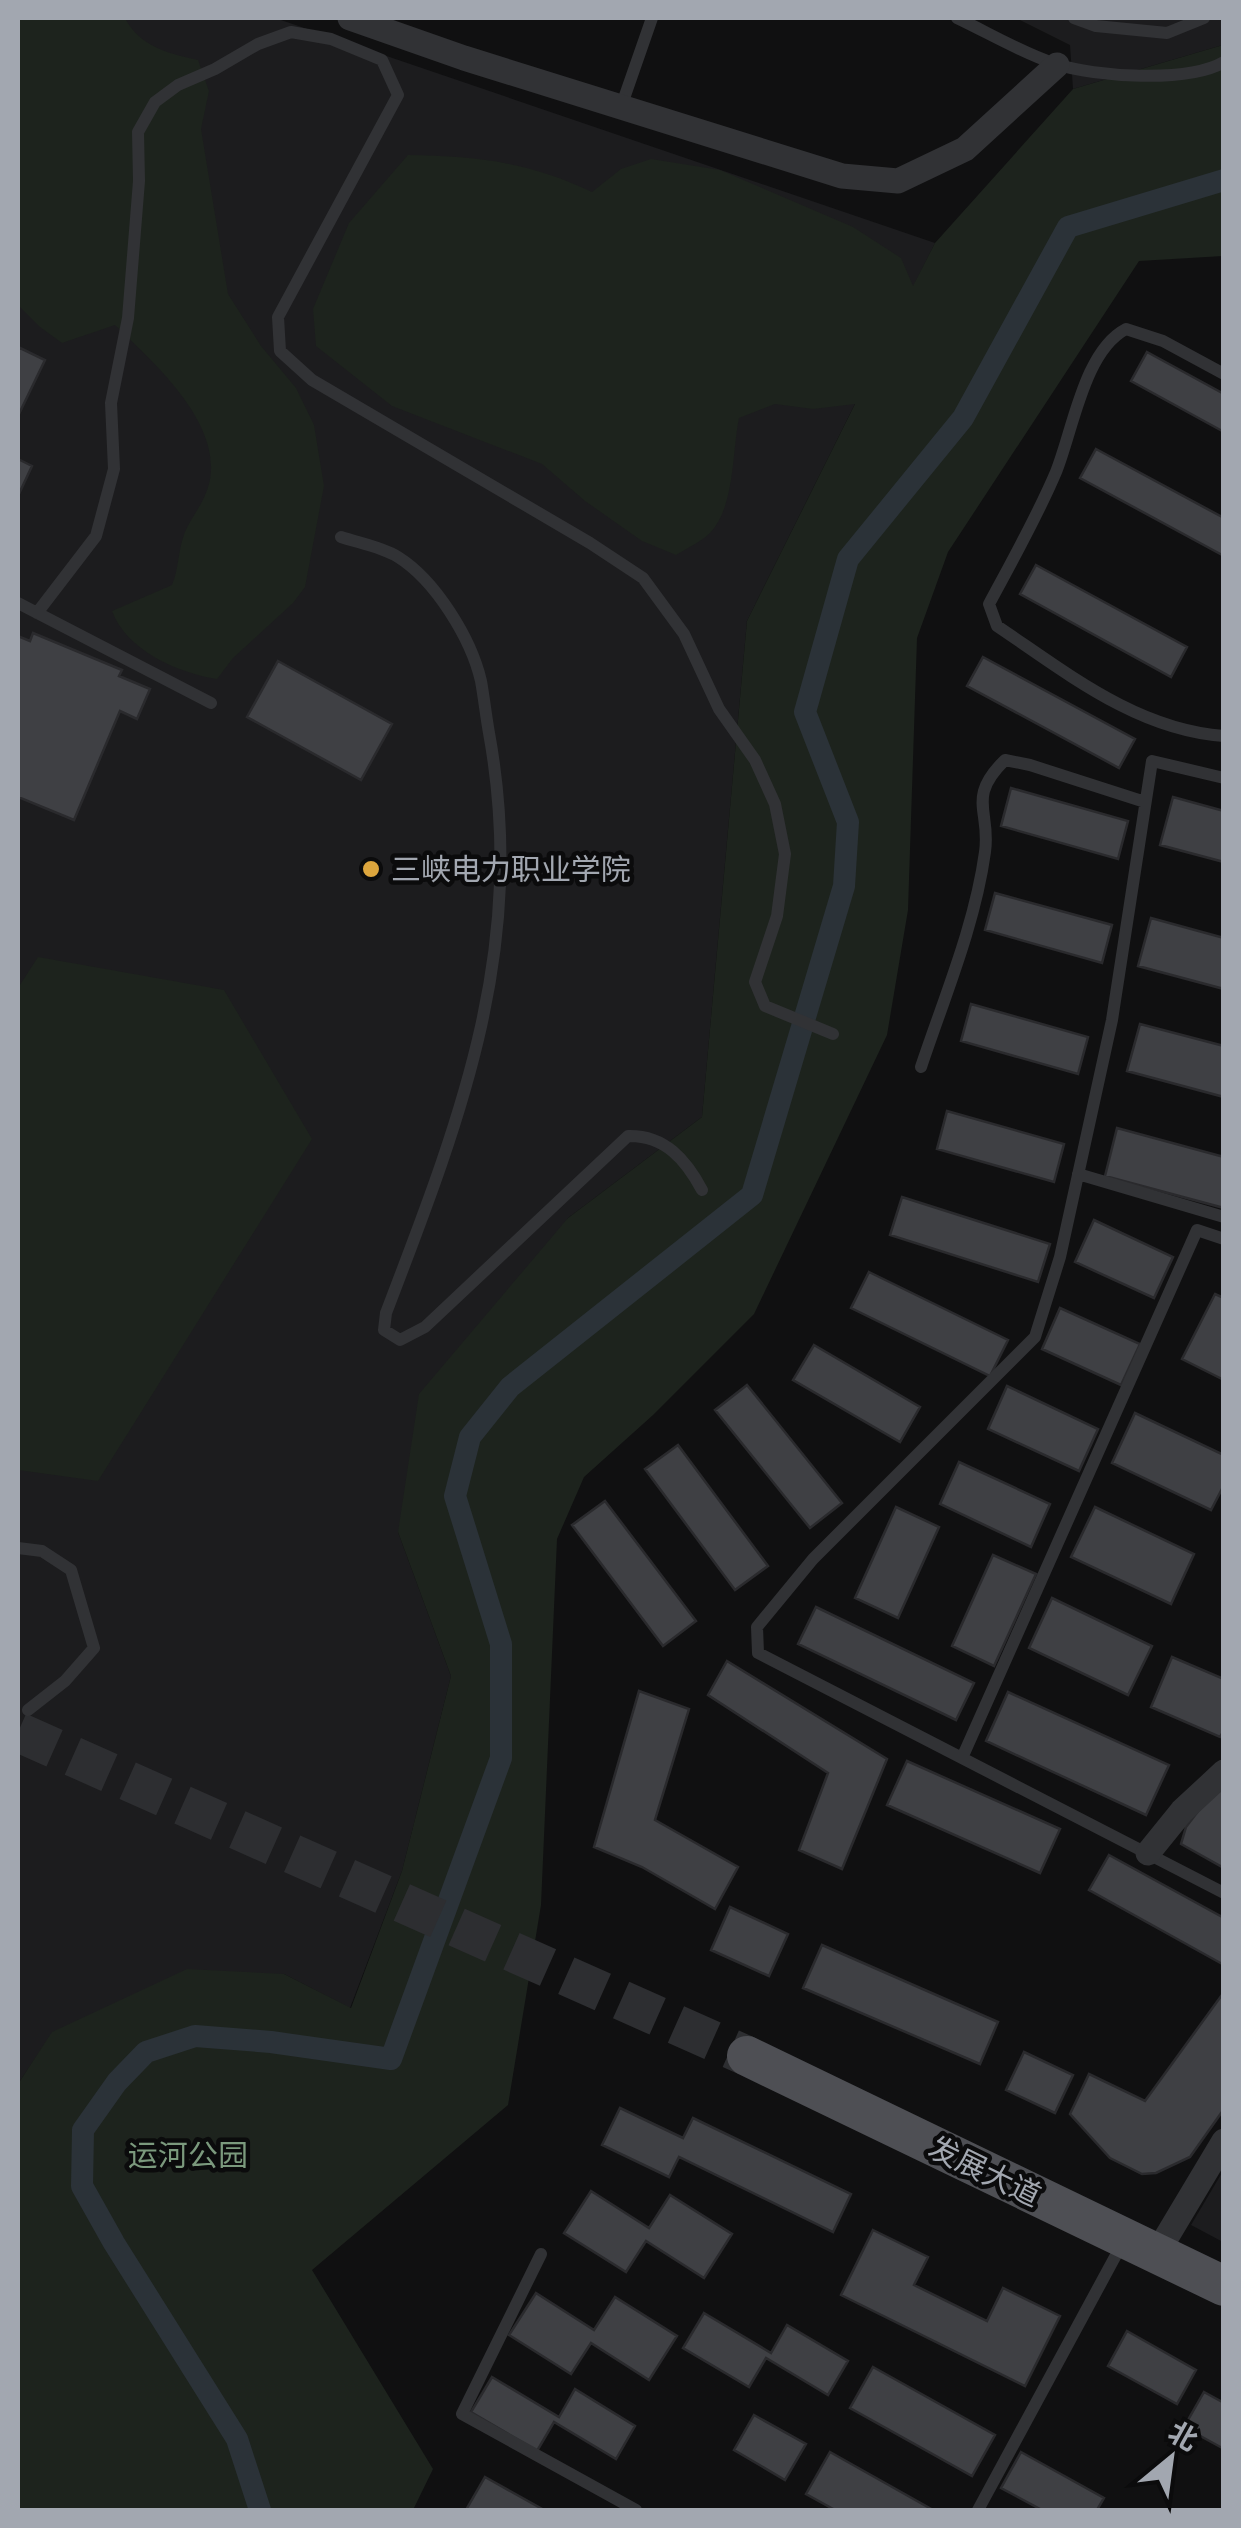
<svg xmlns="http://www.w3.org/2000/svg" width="1241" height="2528" font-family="'Golos Text','Noto Sans SC',sans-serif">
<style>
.built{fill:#1c1c1e}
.green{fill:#1d231d}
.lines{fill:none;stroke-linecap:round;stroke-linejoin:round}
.canal{stroke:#2b3238;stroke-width:22}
.building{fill:#3f4044;stroke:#2a2a2d;stroke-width:2.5}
.primary-tunnel{stroke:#2d2e31;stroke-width:40;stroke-dasharray:40 20;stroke-linecap:butt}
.service{stroke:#313235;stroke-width:12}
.minor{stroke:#313235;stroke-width:25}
.primary{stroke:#4e4f54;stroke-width:40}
.poi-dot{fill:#dca53d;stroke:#0b0b0c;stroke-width:4}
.labels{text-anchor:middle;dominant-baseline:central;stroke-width:9;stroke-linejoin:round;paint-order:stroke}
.poi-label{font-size:30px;fill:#a2a7b0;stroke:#0b0b0c;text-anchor:start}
.park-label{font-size:30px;fill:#7b997d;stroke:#0b0b0c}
.street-label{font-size:30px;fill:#a2a7b0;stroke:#0b0b0c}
</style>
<rect width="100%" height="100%" fill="#101011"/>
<!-- built -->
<path class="built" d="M18,18H275L935,243L747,621L702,1117L568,1218L398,1532L451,1676L402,1871L350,2008L284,1974L53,2032L18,2084Z
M1016,18H1223V45L1073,89L1070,45Z
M1223,2171V2242L1191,2225Z"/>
<!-- green -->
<path class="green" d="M18,18H125C139,46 169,54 198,60L209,91L201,129L228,294L261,346L296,388L314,425L324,486L305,587L293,603L233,658L217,679C178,673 126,650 112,611L172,585C179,568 178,549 185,532C192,516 204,503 209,484C224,424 154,363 115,325L62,343L40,327L18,305C18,278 20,253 18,226Z
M1223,45V256L1139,261L948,552L917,638L908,910L887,1035L754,1314L653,1415L584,1477L557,1539L541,1905L508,2105L312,2270L433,2469L413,2510H18V2084L52,2032L187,1969L284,1974L351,2008L402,1871L451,1676L398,1532L419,1394L568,1218L702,1117L747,621L855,404L813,409L775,404L739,418C732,452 735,507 710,533C701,542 687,548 676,555L642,541L585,501L542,464L392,406L316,346L313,309L349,223L408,155C477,156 529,162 592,192L621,169L651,159L720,170L853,227L901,258L913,286L935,243L1073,89Z
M38,957L224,990L312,1139L98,1481L18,1470V988Z"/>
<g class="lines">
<!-- canal -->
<path class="canal" d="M260,2510L237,2439L114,2243L82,2186L83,2130L117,2082L146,2052L195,2036L271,2042L391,2059L501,1758V1644L455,1496L470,1437L510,1387L752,1195L844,886L848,822L805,712L848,559L963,418L1068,227L1224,180"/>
</g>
<!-- building -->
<path class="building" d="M18,347L45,360L18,416Z
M1147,352L1224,394V432L1131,381Z
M1096,449L1224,518V556L1080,478Z
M18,459L32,466L18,496Z
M1036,565L1187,647L1171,677L1020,594Z
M33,633L122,670L119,676L150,689L137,719L120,711L74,820L18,797V636L30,641Z
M983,657L1135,739L1119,768L967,686Z
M278,661L392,724L361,780L247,717Z
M1011,788L1128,821L1118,859L1001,826Z
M1173,797L1224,811V862L1160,845Z
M995,893L1112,925L1102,963L985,930Z
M1151,918L1224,938V989L1138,966Z
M971,1004L1088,1037L1078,1074L961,1041Z
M1140,1024L1224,1046V1097L1127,1071Z
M947,1111L1064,1144L1054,1182L937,1149Z
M1117,1128L1224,1157V1208L1105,1176Z
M902,1197L1050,1244L1038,1282L890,1235Z
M1094,1220L1173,1257L1154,1298L1075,1262Z
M869,1272L1008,1340L990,1376L851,1308Z
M1215,1294L1224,1298V1380L1182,1359Z
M1060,1308L1140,1344L1121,1385L1042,1349Z
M814,1345L920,1407L900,1442L793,1380Z
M747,1385L842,1503L810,1528L715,1410Z
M1007,1386L1098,1429L1079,1471L988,1429Z
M1135,1413L1224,1455V1485L1211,1510L1112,1463Z
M678,1445L768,1566L735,1590L645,1469Z
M959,1462L1050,1504L1031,1547L940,1504Z
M605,1501L696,1621L663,1646L572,1525Z
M896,1507L939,1527L898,1618L855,1598Z
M1095,1507L1194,1554L1171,1604L1071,1557Z
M993,1555L1036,1574L994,1666L952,1646Z
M1052,1598L1152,1646L1128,1695L1029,1648Z
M816,1607L974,1683L956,1720L798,1644Z
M1172,1657L1224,1679V1730L1220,1737L1151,1707Z
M727,1661L887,1759L842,1869L799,1850L828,1773L708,1695Z
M639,1691L689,1709L655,1820L738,1867L715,1909L642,1867L594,1847Z
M1008,1692L1169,1765L1146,1815L986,1741Z
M907,1761L1060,1829L1040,1873L887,1805Z
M1224,1787V1868L1181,1844L1186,1827L1202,1806Z
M1109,1855L1224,1918V1965L1089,1890Z
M730,1907L788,1934L769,1976L711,1950Z
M822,1945L998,2022L980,2064L803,1988Z
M1224,1992V2109L1190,2157L1156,2173L1142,2174L1110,2158L1070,2114L1089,2074L1145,2101Z
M1024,2052L1073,2075L1055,2113L1006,2090Z
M620,2108L683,2138L693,2118L851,2194L833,2232L679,2157L669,2177L602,2145Z
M591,2191L649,2228L670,2195L732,2234L704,2278L646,2241L626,2272L564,2233Z
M873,2230L928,2257L914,2285L987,2321L1003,2288L1060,2316L1025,2386L841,2295Z
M536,2293L594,2330L615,2297L677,2336L649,2380L591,2343L571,2374L509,2335Z
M704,2313L771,2353L787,2325L848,2361L828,2395L766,2358L749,2387L683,2348Z
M1127,2331L1196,2370L1177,2404L1108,2366Z
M873,2367L995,2435L972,2476L850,2408Z
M492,2377L559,2417L575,2389L635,2426L616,2459L554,2422L537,2451L471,2412Z
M1204,2392L1224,2403V2449L1184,2427Z
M754,2415L806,2444L785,2480L734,2450Z
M830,2452L933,2510H835L806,2494Z
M1021,2452L1104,2498L1097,2510H1042L1001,2488Z
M485,2477L544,2510H466Z"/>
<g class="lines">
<!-- primary-tunnel -->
<path class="primary-tunnel" d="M18,1732L747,2056"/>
<!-- service -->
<path class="service" d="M957,18C989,33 1022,53 1056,64C1095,77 1188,83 1224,62
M1074,18L1096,26L1167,33L1204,18
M621,107L652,18
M1224,374L1163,341L1126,329C1084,351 1073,430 1056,472C1037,517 1012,561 989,604L997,626C1067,673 1137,730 1224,736
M341,537C359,543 382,547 398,557C435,580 471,638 481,681C484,698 486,716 489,733C528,947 461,1117 386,1313L384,1330L400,1340L425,1327L628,1136C665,1135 686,1160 702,1190
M18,603L211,703
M37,613L96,536L114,469L111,403L128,318L139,181L138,132L155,102L178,85L215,69L258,44L291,32L331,39L382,60L398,95L278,317L280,351L312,380L590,543L643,578L684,634L719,709L755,760L775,804L785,854L777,916L755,982L765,1006L833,1034
M1224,778L1152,761L1112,1020L1060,1257L1035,1337L813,1559L757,1627L758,1653L1224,1893
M921,1067C944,998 975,925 985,852C991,811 966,798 1005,760L1030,765L1145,802
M1078,1174L1224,1217
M18,1548L42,1551L71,1570L94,1648L65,1681L28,1710
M962,1758L1197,1230L1224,1239
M541,2254L462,2414L636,2510
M978,2510L1122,2244"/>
<!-- minor -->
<path class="minor" d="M350,18L464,58L842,176L898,181L965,149L1057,65
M1148,1853L1182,1811L1224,1772
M1157,2253L1224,2141"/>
<!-- primary -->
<path class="primary" d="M747,2056L1224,2286"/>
</g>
<!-- markers -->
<circle class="poi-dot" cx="371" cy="869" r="10"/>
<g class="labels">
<!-- poi labels -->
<g class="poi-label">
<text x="391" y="869">三峡电力职业学院</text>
</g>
<!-- park labels -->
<g class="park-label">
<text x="188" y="2155">运河公园</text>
</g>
<!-- street labels -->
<g class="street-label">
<text transform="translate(985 2171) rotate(26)">发展大道</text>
</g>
</g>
<!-- border -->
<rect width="1241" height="2528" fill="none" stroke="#a2a7b0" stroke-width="40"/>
<!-- north arrow -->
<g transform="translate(1171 2458) rotate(29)" stroke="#0b0b0c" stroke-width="8" paint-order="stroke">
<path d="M0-8L18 38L0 25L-18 38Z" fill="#a2a7b0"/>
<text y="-15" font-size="28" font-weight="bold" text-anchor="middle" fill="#a2a7b0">北</text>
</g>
</svg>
